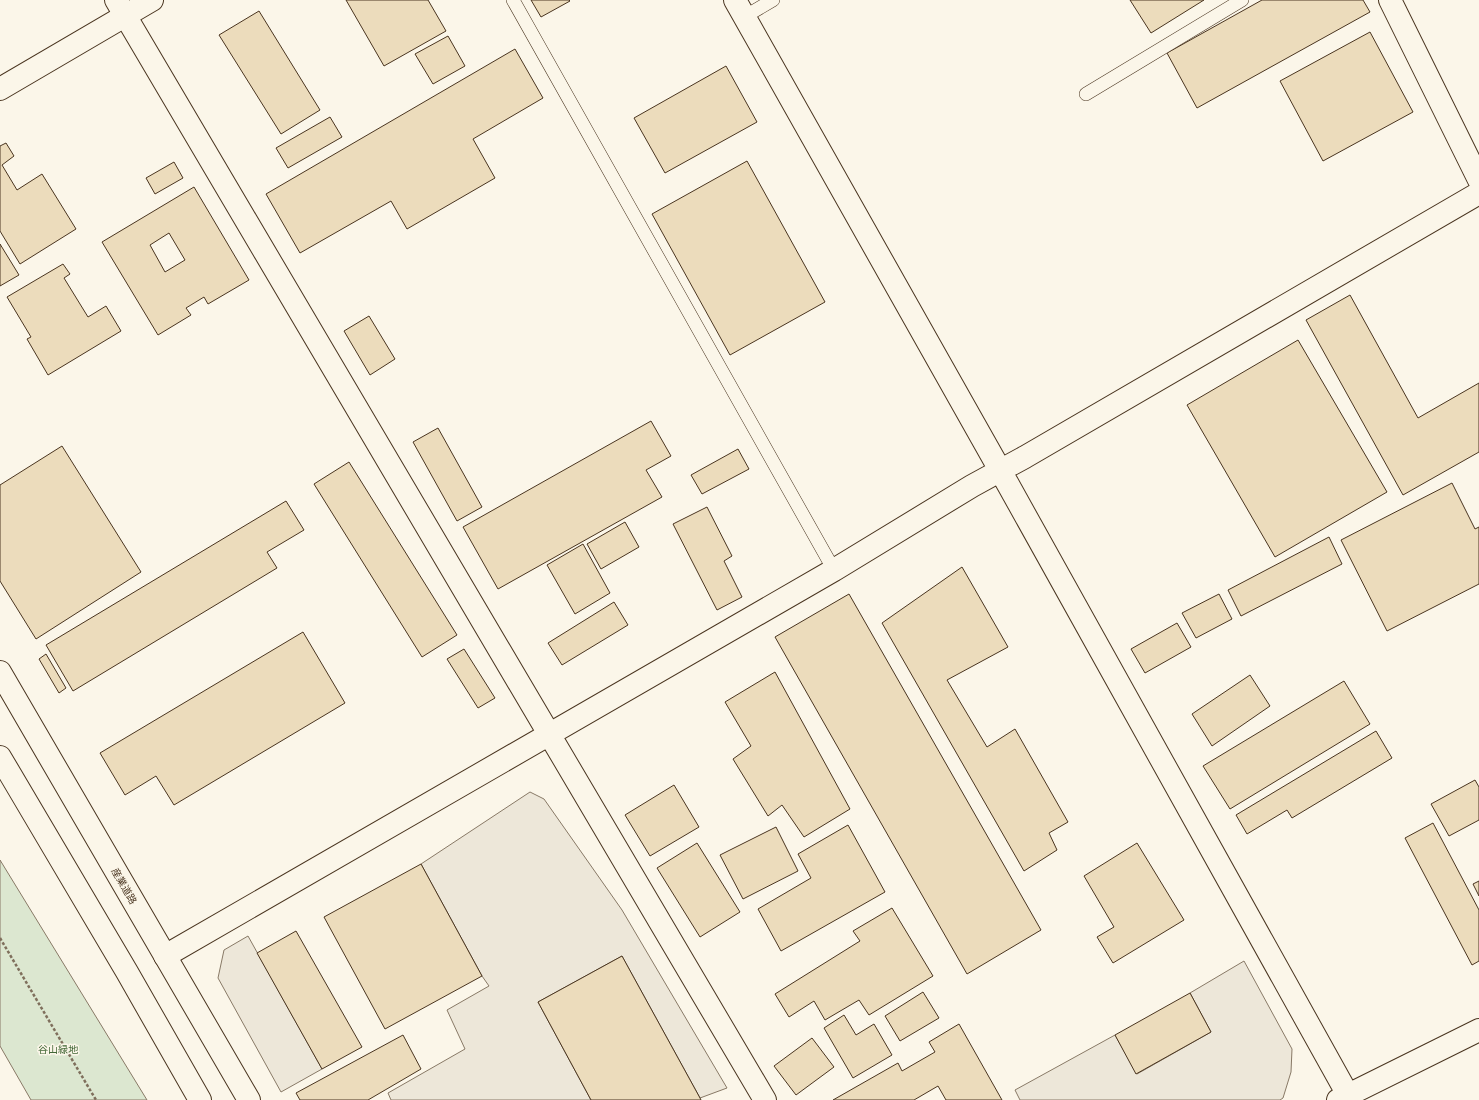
<svg xmlns="http://www.w3.org/2000/svg" width="1479" height="1100" font-family="Roboto,'Noto Sans JP',sans-serif">
<style>
.green{fill:#dce7d0;stroke:#887966}
.parking{fill:#ede7d9;stroke:#887966}
.building{fill:#ecdcbc;stroke:#4a3520;fill-rule:evenodd}
.lines{fill:none;stroke-linecap:round;stroke-linejoin:round}
.service-casing{stroke:#4a3520;stroke-width:14}
.tertiary-casing{stroke:#4a3520;stroke-width:24}
.secondary-casing{stroke:#4a3520;stroke-width:24}
.path{stroke:#7f6f5c;stroke-width:2.5;stroke-dasharray:3 2;stroke-linecap:butt}
.service{stroke:#fbf6e9;stroke-width:13}
.tertiary{stroke:#fbf6e9;stroke-width:22}
.secondary{stroke:#fbf6e9;stroke-width:22}
.labels{text-anchor:middle;dominant-baseline:central;stroke-width:3;stroke-linejoin:round;paint-order:stroke}
.street-label{font-size:10px;fill:#4a3520;stroke:#fbf6e9}
.park-label{font-size:10px;fill:#436837;stroke:#fbf6e9}
</style>
<rect width="100%" height="100%" fill="#fbf6e9"/>
<!-- green -->
<path class="green" d="M0,860L147,1100H31L0,1046Z"/>
<!-- parking -->
<path class="parking" d="M530,792L544,799L622,910L727,1088L700,1098L622,956L538,1002L591,1100H391L388,1093L465,1049L447,1010L489,986L482,976L421,864Z
M248,936L322,1069L281,1092L218,978L224,950Z
M1244,961L1292,1049L1291,1072L1283,1098L1280,1100H1020L1015,1090L1115,1035L1137,1074L1211,1032L1190,993Z"/>
<!-- building -->
<path class="building" d="M346,0H428L446,31L384,66Z
M531,0H569L570,1L541,17Z
M1130,0H1204L1151,33Z
M1262,0H1363L1370,12L1197,108L1167,53Z
M259,11L320,110L281,134L219,35Z
M1370,32L1413,112L1323,161L1280,81Z
M448,36L465,66L433,84L415,54Z
M515,49L543,98L473,139L495,178L407,229L391,201L300,253L266,194Z
M726,66L757,122L665,173L634,118Z
M330,117L342,137L288,168L276,148Z
M6,143L14,156L2,165L17,190L42,174L76,229L20,264L0,231V146Z
M747,161L825,302L730,355L652,214Z
M174,162L183,178L155,194L146,178Z
M194,187L249,280L208,304L204,297L186,308L191,315L158,335L102,242ZM169,233L185,260L165,272L150,245Z
M0,244L19,275L0,286Z
M63,264L70,274L64,278L88,317L106,306L121,331L48,375L27,339L31,337L7,297Z
M1350,295L1418,418L1479,383V452L1403,495L1306,320Z
M369,316L395,359L370,375L344,331Z
M1298,340L1387,492L1275,557L1187,405Z
M651,421L671,456L646,470L662,497L498,589L463,527Z
M438,428L482,507L457,521L413,442Z
M62,446L141,572L36,639L0,581V485Z
M738,449L749,469L702,494L691,475Z
M349,462L457,635L422,657L314,484Z
M1452,483L1475,529L1479,527V584L1387,631L1341,540Z
M286,501L304,530L267,552L277,568L73,691L46,645Z
M707,507L732,556L724,561L742,597L717,610L673,524Z
M625,522L639,547L601,569L587,544Z
M1329,537L1342,564L1241,616L1228,590Z
M583,544L610,593L575,614L547,565Z
M962,567L1008,647L947,680L987,747L1015,729L1068,822L1049,833L1057,850L1024,871L882,623Z
M849,594L1041,930L967,974L775,637Z
M1219,594L1232,619L1196,638L1182,613Z
M614,602L628,625L562,665L548,643Z
M1177,623L1191,647L1145,673L1131,649Z
M303,632L345,703L174,805L156,776L125,795L100,753Z
M464,649L495,698L478,708L447,659Z
M46,654L66,688L59,693L39,659Z
M775,672L850,809L804,837L782,805L768,816L733,759L751,746L725,702Z
M1250,675L1270,706L1212,746L1192,714Z
M1344,681L1370,724L1230,809L1203,766Z
M1376,731L1392,758L1292,818L1287,810L1247,834L1236,815Z
M1475,780L1479,787V820L1449,836L1431,804Z
M674,785L699,827L650,856L625,815Z
M1433,823L1479,910V961L1472,965L1405,838Z
M848,825L885,892L781,951L758,909L811,878L798,854Z
M776,827L798,871L743,899L720,855Z
M697,843L740,912L700,937L657,868Z
M1137,843L1184,920L1113,963L1097,937L1114,927L1084,876Z
M421,864L482,976L385,1029L324,917Z
M1479,881V896L1473,884Z
M892,908L933,976L869,1015L859,1000L825,1020L814,1001L789,1017L775,994L860,941L853,931Z
M296,931L362,1047L322,1069L257,953Z
M622,956L700,1098L701,1100H591L538,1002Z
M923,992L939,1018L900,1041L885,1016Z
M1190,993L1211,1032L1136,1074L1115,1035Z
M844,1015L856,1035L874,1024L892,1055L853,1078L824,1028Z
M959,1024L1002,1100H946L938,1086L914,1100H833L898,1063L902,1071L935,1052L929,1042Z
M403,1035L421,1069L368,1100H300L296,1093Z
M812,1038L834,1067L796,1095L774,1066Z"/>
<g class="lines">
<defs>
<path id="service" d="M513,0L834,570
M744,17L773,0
M1086,94L1242,0"/>
<path id="tertiary" d="M116,0L765,1100
M735,0L1000,470L1348,1095
M1390,0L1479,180
M0,89L152,0
M165,956L834,570L972,486L1025,457L1479,193
M1338,1100L1479,1030"/>
<path id="secondary" d="M0,672L249,1100
M0,757L127,972L200,1100"/>
</defs>
<!-- service casing -->
<use href="#service" class="service-casing"/>
<!-- tertiary casing -->
<use href="#tertiary" class="tertiary-casing"/>
<!-- secondary casing -->
<use href="#secondary" class="secondary-casing"/>
<!-- path -->
<path class="path" d="M0,938L96,1100"/>
<!-- service -->
<use href="#service" class="service"/>
<!-- tertiary -->
<use href="#tertiary" class="tertiary"/>
<!-- secondary -->
<use href="#secondary" class="secondary"/>
</g>
<g class="labels">
<!-- street labels -->
<g class="street-label">
<text transform="translate(124 886) rotate(60)">産業道路</text>
</g>
<!-- park labels -->
<g class="park-label">
<text x="58" y="1049">谷山緑地</text>
</g>
</g>
</svg>
